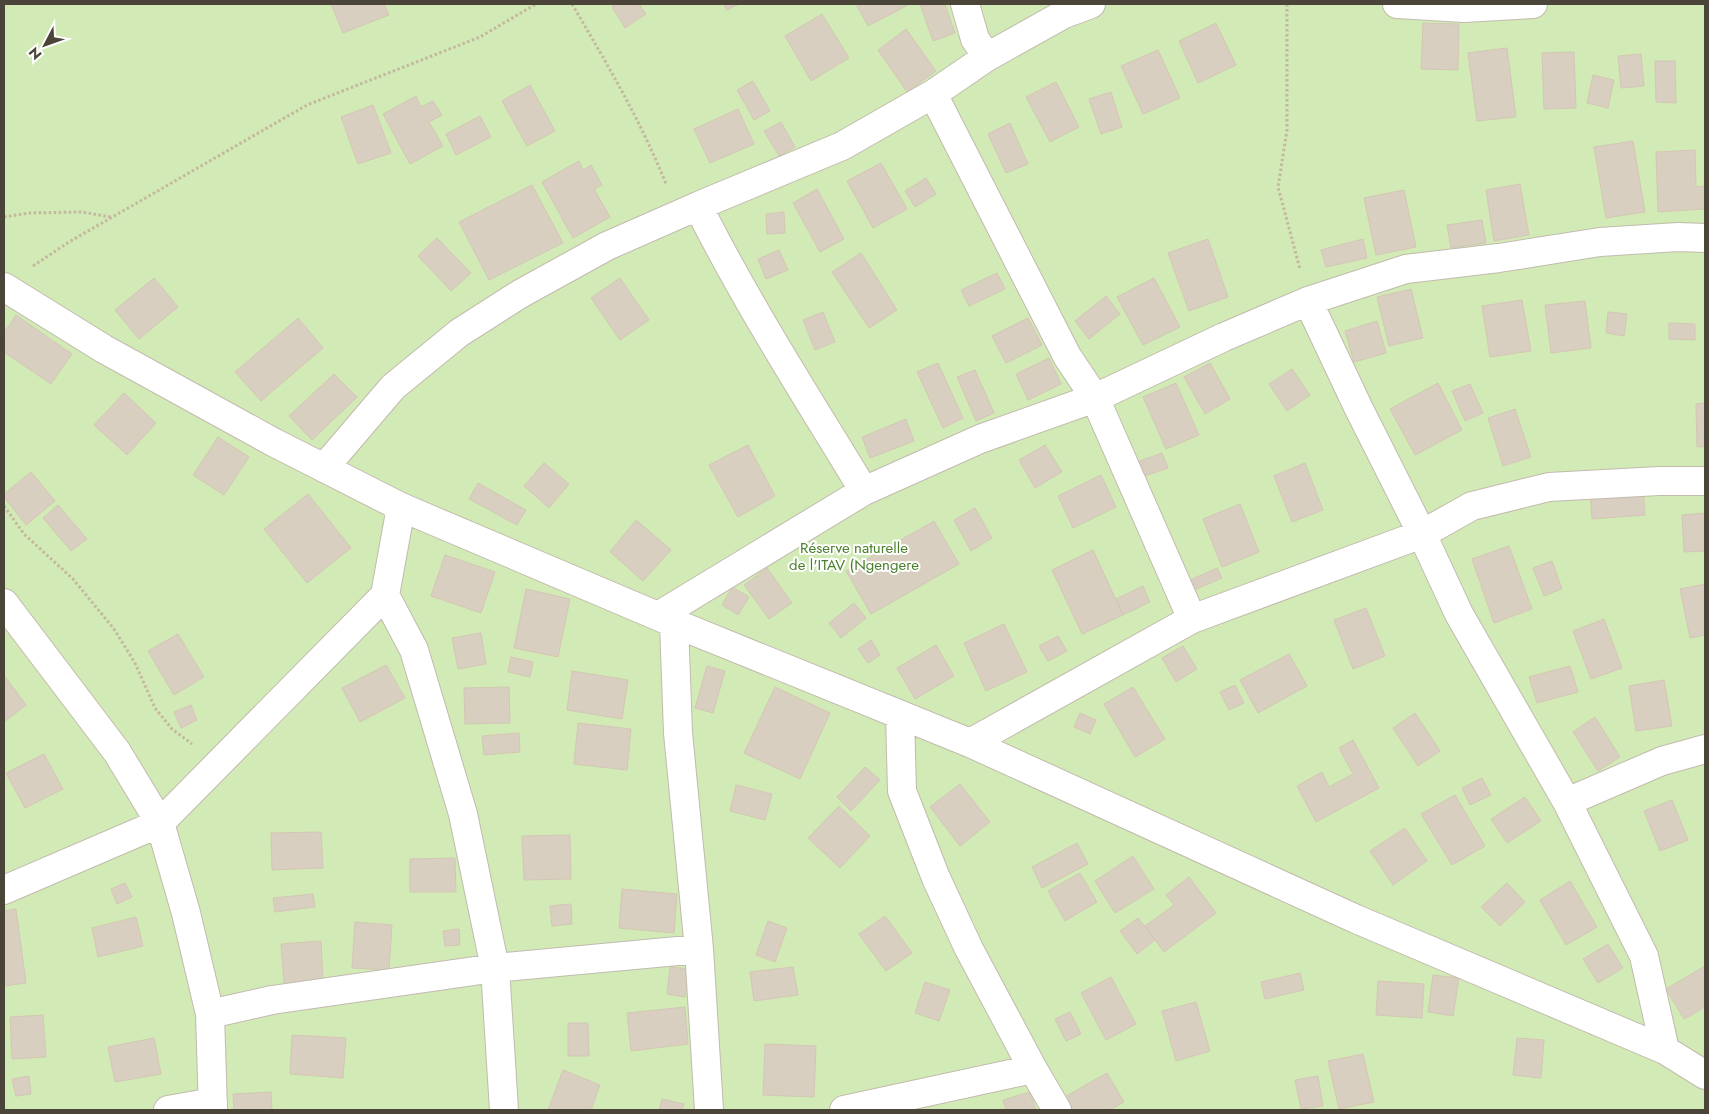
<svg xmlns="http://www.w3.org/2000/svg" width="1709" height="1114" font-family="Jost,sans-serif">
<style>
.green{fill:#d2eab5}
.building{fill:#d8cfc1;stroke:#d3c7b4}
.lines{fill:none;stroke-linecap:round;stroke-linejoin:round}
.street-casing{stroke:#c2bbae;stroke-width:30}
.path{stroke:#c4b79f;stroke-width:3;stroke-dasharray:2.5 2.5;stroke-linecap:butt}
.street{stroke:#fff;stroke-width:28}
.labels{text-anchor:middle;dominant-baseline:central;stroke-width:4;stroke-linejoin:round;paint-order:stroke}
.park-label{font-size:15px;fill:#4a7f2a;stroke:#fff}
</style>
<rect width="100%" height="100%" fill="#f6f3ec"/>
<!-- green -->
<path class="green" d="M4,4H1705V1110H4Z"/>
<!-- building -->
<path class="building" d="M331,4H384L389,15L343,33Z
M617,4H639L646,14L625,28L612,7Z
M724,4H739L727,10Z
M856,4H910L868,26Z
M920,4H945L955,33L933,41Z
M822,14L849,58L811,81L785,36Z
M1216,23L1236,65L1198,83L1179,41Z
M1423,23L1459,24L1458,70L1421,69Z
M906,29L936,71L907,92L878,50Z
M1507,48L1516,117L1477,121L1468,53Z
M1158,50L1180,98L1143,114L1121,66Z
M1574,52L1576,108L1544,109L1542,53Z
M1641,54L1644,86L1621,88L1618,56Z
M1655,61H1675L1676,103L1656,102Z
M1593,75L1614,80L1608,108L1587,103Z
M753,81L770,111L754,120L737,90Z
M1056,82L1079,127L1050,142L1026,97Z
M530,85L555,131L527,146L502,101Z
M1111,92L1122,127L1101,134L1089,99Z
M416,96L421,107L433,101L442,115L429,122L443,146L410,164L383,114Z
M373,105L391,153L358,164L341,117Z
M738,109L754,144L710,163L694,129Z
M480,116L491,137L456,155L446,134Z
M781,122L795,147L779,156L764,131Z
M1010,123L1028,164L1006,173L988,134Z
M1633,141L1645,212L1606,218L1594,147Z
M1695,150L1696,187L1705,186V209L1658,212L1656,152Z
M579,161L583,170L591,165L602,185L594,189L610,217L573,238L542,182Z
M881,163L907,209L873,228L847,181Z
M926,178L936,194L915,207L905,191Z
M1520,184L1529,235L1494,241L1486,190Z
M532,185L563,243L489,280L459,222Z
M817,189L844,239L820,252L793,203Z
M1404,190L1416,247L1376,255L1364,198Z
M784,212L785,233L767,234L766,214Z
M1482,220L1486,243L1451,248L1447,225Z
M437,238L471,273L451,291L418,256Z
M1208,239L1228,297L1189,311L1168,253Z
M1363,239L1367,258L1326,267L1321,250Z
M779,250L788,270L766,279L758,259Z
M861,253L897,310L869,328L832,272Z
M997,273L1005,289L969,306L961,290Z
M154,278L178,307L139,339L115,310Z
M620,278L649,320L620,340L591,298Z
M1154,278L1180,327L1143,345L1117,297Z
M1411,289L1423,338L1389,346L1377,297Z
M1106,296L1120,314L1089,339L1075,321Z
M1522,300L1531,351L1490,357L1482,306Z
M1585,301L1591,348L1551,353L1545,305Z
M823,312L835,342L815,350L803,320Z
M1608,312L1627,314L1624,336L1606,333Z
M16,315L72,354L51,384L4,352V333Z
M298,318L323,348L261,401L235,372Z
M1028,318L1042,345L1006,363L992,336Z
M1377,321L1386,353L1354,362L1345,331Z
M1669,323L1695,324V340L1669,339Z
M1049,358L1061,384L1028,400L1016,374Z
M938,363L963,418L943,428L917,372Z
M1210,363L1230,399L1205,414L1184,377Z
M1292,369L1310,395L1287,411L1269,384Z
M975,370L994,413L976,421L957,377Z
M334,374L357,397L312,440L289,416Z
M1176,383L1199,435L1166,449L1143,397Z
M1438,383L1462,430L1415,455L1390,409Z
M1470,384L1483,413L1465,421L1452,391Z
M124,393L156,423L127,455L94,425Z
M1705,403V447H1697L1696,404Z
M1515,409L1531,457L1503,466L1488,418Z
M906,419L914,441L870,458L862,437Z
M218,437L249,457L224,495L193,475Z
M748,445L775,496L738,517L709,465Z
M1045,445L1062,472L1035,488L1019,460Z
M1162,453L1168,468L1139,478L1134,463Z
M544,463L569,484L549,508L524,486Z
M1305,463L1323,510L1292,522L1274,476Z
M31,472L55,501L26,525L4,497V494Z
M1101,475L1116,507L1073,528L1058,496Z
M478,483L526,510L517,525L469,499Z
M1643,489L1645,515L1592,519L1590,492Z
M308,494L351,548L307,583L264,529Z
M1240,504L1259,552L1222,567L1203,519Z
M58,505L87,539L71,551L43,518Z
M975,508L992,538L971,551L954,520Z
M1705,513V551L1684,552L1682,515Z
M636,520L671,550L643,581L610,552Z
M934,521L959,564L871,614L846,571Z
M1509,546L1532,609L1494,623L1472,559Z
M1093,550L1123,615L1082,634L1052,570Z
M445,555L495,572L481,613L431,596Z
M1552,561L1562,589L1544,596L1533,568Z
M767,568L792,603L769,619L744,585Z
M1217,568L1222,578L1192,591L1188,581Z
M1705,584V635L1690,638L1680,589Z
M1143,586L1150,602L1123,615L1116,599Z
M732,587L749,597L738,615L722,605Z
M526,589L570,599L558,657L514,648Z
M854,603L866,618L841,638L829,623Z
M1366,608L1385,656L1353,669L1334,620Z
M1604,619L1622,668L1591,679L1573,631Z
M1004,624L1027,672L986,691L964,643Z
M481,633L486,664L458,669L452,638Z
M178,634L204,677L174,695L148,651Z
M1058,636L1067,651L1048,661L1039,646Z
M871,640L880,655L868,663L858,649Z
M936,645L954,676L915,699L897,668Z
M1183,646L1197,669L1176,682L1162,658Z
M1289,654L1307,686L1258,713L1240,680Z
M511,657L533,662L530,677L508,672Z
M386,665L405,698L360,722L342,688Z
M707,666L725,671L713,713L695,708Z
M1570,666L1578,692L1537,703L1529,677Z
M572,671L628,680L622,719L567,710Z
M4,675L26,705L4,722Z
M1664,680L1672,726L1636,731L1629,686Z
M1235,685L1244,703L1229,710L1220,692Z
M509,687L510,723L465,724L464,688Z
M775,687L830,713L800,779L744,753Z
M1133,687L1165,739L1135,757L1104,704Z
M191,705L197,720L181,728L174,712Z
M1080,713L1096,720L1090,734L1074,727Z
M1415,713L1440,751L1418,766L1393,728Z
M1595,717L1620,757L1598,771L1573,732Z
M578,723L631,729L627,770L574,764Z
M519,733L520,752L484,755L482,736Z
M1353,740L1379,788L1316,822L1297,786L1322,772L1329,787L1353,774L1339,748Z
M44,754L63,789L25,808L6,773Z
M865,767L880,780L851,811L837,797Z
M1482,778L1491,795L1470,805L1462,788Z
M960,784L990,822L960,846L930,807Z
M736,785L772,794L765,820L730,811Z
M1455,795L1485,846L1452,865L1421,814Z
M1525,797L1541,821L1507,843L1491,819Z
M1672,800L1688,840L1660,851L1644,811Z
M839,806L870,836L840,868L808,838Z
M1405,828L1427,861L1393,885L1370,851Z
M321,832L323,868L272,870L271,833Z
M570,835L571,879L524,880L522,836Z
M1077,843L1088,864L1042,888L1032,867Z
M1133,856L1154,889L1115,913L1095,881Z
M455,858L456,892H410V859Z
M1080,873L1097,902L1065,921L1048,891Z
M1189,877L1216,913L1164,952L1145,926L1174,905L1166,895Z
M1570,881L1597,927L1566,945L1540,900Z
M125,883L132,897L117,904L111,889Z
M1507,883L1525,902L1500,926L1481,907Z
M622,889L677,894L674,933L619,928Z
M313,894L315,907L275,912L273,898Z
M571,904L572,924L552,926L550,906Z
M16,909L26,983L4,986V911Z
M885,916L912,953L886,971L859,934Z
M136,917L143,946L98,957L92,928Z
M1138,918L1155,940L1137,954L1120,931Z
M768,921L787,928L775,962L756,955Z
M355,922L392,925L389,970L352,968Z
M459,929L460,945L445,946L443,931Z
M321,941L323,981L284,983L281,944Z
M1608,944L1623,968L1598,983L1583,959Z
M1705,966V1007L1684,1019L1666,989Z
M670,967L689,969L685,997L667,994Z
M793,967L798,995L754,1001L750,972Z
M1300,973L1304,990L1265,999L1261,982Z
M1433,975L1459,978L1453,1016L1428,1012Z
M1111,977L1136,1024L1106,1040L1081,993Z
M1378,981L1424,984L1422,1018L1376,1015Z
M925,982L950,990L939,1021L915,1013Z
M1196,1002L1210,1051L1176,1061L1162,1011Z
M685,1007L688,1044L631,1051L627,1013Z
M1070,1012L1081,1034L1066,1041L1055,1019Z
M43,1015L46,1057L12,1059L10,1017Z
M568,1023H588L589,1056H568Z
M292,1035L346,1038L343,1078L290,1074Z
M154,1038L161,1074L115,1082L108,1047Z
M1517,1038L1544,1040L1541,1078L1513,1075Z
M765,1044L816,1046L814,1097L763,1095Z
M1363,1054L1374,1102L1339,1109L1328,1061Z
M563,1070L600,1085L591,1110H548Z
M1107,1073L1124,1102L1110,1110H1069L1063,1098Z
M29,1076L31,1094L16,1096L12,1079Z
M1318,1076L1323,1106L1301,1109L1295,1080Z
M271,1092L272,1110H234L233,1094Z
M1030,1092L1036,1110H1006L1003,1100Z
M662,1099L684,1104L682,1110H659Z"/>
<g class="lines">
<defs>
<path id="street" d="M965,4L975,39L987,57
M1397,4L1464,8L1533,4
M933,94L1067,356L1095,398L1192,619
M4,287L104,349L273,442L401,507L674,623L970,743L1356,919L1665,1050L1705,1075
M1308,301L1358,407L1422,534L1459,614L1567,802L1644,956L1665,1050
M324,468L393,387L459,333L520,294L607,246L698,206
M864,491C807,397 747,304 698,206L842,146L933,94L987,57L1064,14L1091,4
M401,507L385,595L414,650L463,814L495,968L504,1110
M4,603L117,752L160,823L186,913L210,1014L213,1110
M658,616L864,491L980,439L1095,398L1224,337L1308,301L1406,269L1499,258L1600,242L1678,237L1705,238
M674,623L678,733L699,949L709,1110
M900,715L902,791L936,878L969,949L1033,1069L1057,1110
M970,743L1192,619L1422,534L1472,506L1549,487L1659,481H1705
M1567,802L1662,761L1705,749
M4,890L160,823L385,595
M210,1014L272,1000L495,968L699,949
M168,1110L213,1102
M844,1110L1033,1069"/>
</defs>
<!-- street casing -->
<use href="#street" class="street-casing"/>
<!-- path -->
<path class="path" d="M572,4C607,64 640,119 666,184
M1287,4V130L1278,187L1300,269
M4,217L29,213L82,212L111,217
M33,266L69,242L307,105L480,37L536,4
M4,506L24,534L73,579L114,629L135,663L155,708L172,729L192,744"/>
<!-- street -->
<use href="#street" class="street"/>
</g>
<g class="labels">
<!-- park labels -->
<g class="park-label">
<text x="854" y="548">Réserve naturelle<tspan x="854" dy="17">de l'ITAV (Ngengere</tspan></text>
</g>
</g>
<!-- border -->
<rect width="1709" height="1114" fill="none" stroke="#4b4439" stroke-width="10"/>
<!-- north arrow -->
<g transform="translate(45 45) rotate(229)" stroke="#ffffff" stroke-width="4" paint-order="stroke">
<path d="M0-4L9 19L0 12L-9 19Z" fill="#4b4439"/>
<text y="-8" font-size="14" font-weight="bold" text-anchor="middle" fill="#4b4439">N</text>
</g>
</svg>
